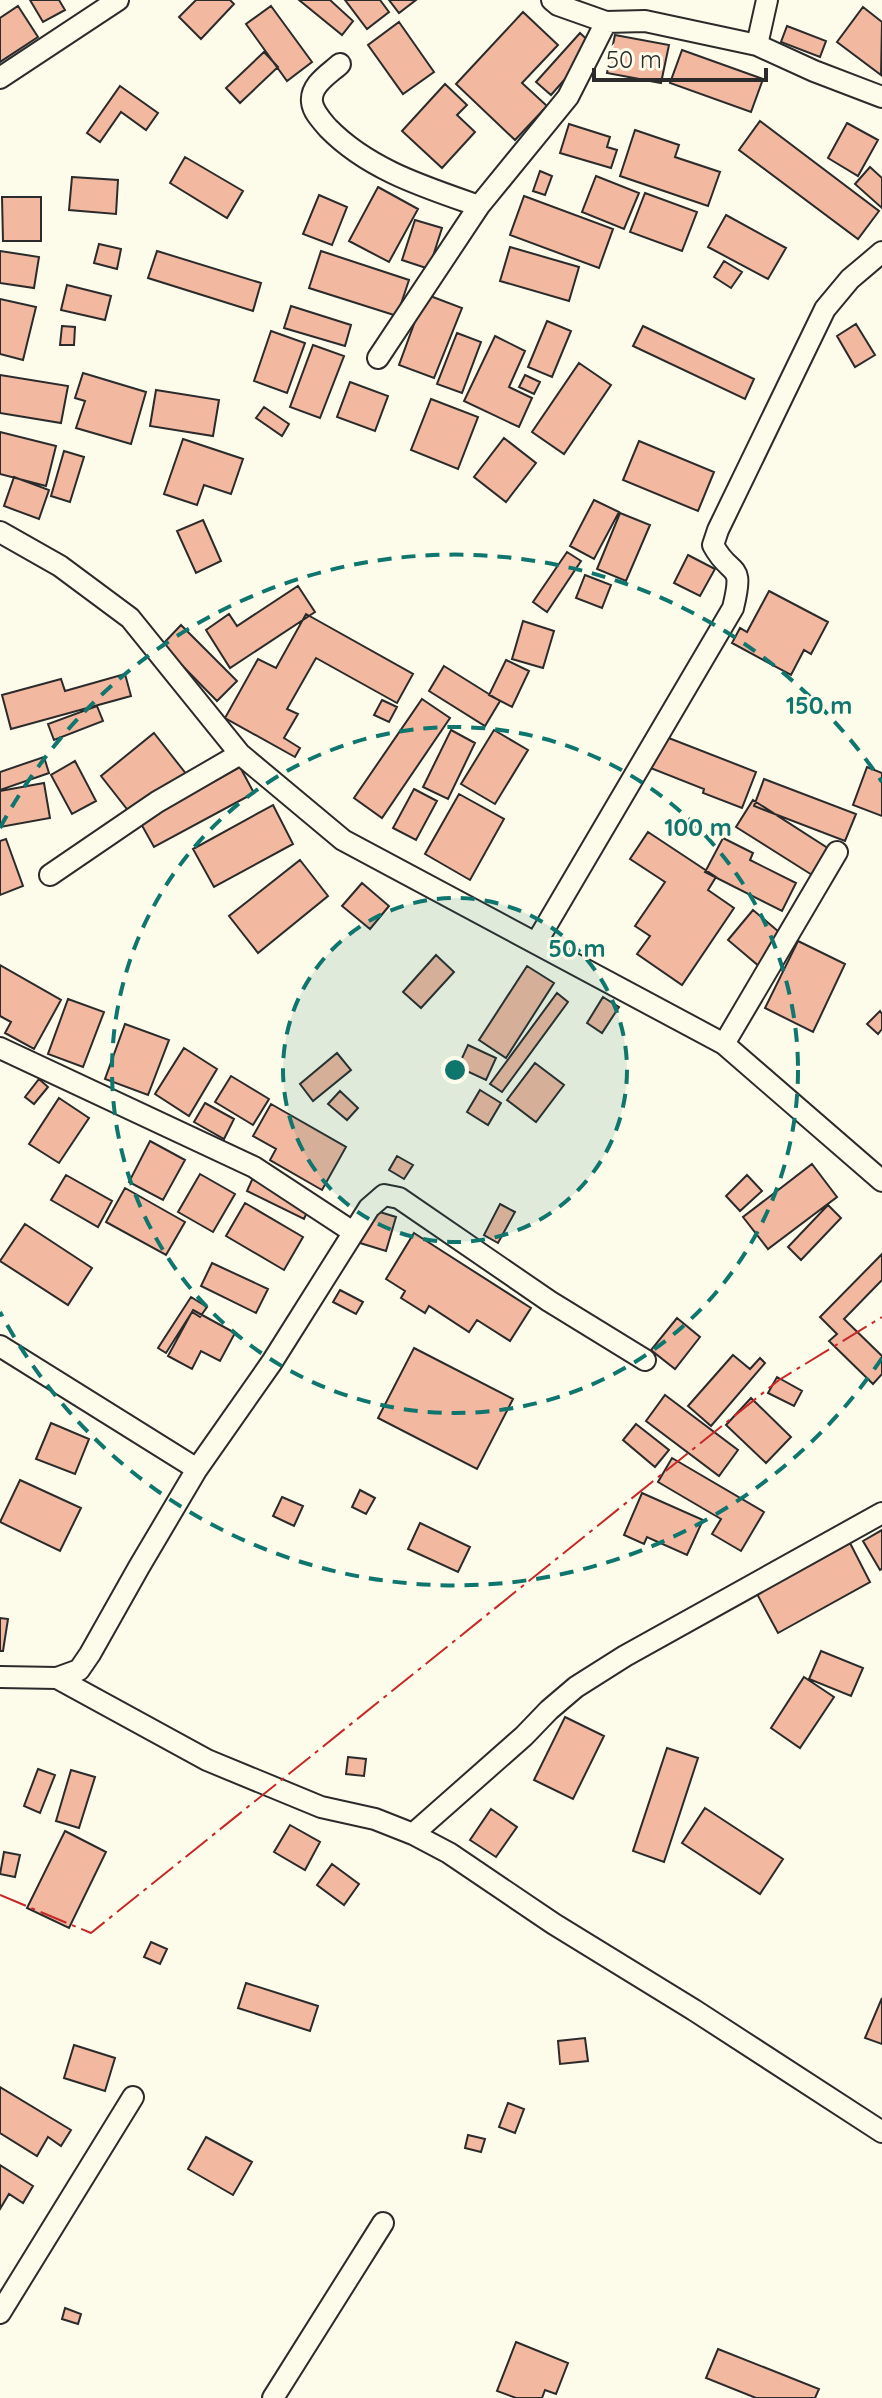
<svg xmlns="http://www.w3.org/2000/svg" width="882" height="2398" font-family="Quicksand,sans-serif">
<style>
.building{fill:#f2b8a0;stroke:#2b2b2b;stroke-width:2}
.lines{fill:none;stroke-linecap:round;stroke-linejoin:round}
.minor-casing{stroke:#2b2b2b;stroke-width:24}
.minor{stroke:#fdfbea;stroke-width:20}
.power{stroke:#c62828;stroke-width:2;stroke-dasharray:28 6 4 6;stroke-linecap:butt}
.ring{fill:none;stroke:#0f766e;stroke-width:4;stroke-dasharray:14 10}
.centre{fill:#0f766e;stroke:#fdfbea;stroke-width:4}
.ring-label{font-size:24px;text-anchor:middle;font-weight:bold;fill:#0f766e;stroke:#fdfbea;stroke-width:6;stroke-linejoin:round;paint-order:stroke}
</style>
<rect width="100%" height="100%" fill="#fdfbea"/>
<!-- building -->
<path class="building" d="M30,0H59L65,10L43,22Z
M196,0H230L234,4L201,39L179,17Z
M299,0H330L353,21L342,35Z
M345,0H380L389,12L367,29Z
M389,0H416L399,13Z
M18,6L38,37L0,62V18Z
M271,6L312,62L287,81L246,24Z
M863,7L882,22L881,75L837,42Z
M523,12L558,45L522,83L547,106L515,140L456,84Z
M399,22L434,72L403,94L368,45Z
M787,26L826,41L820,57L781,42Z
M580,33L594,46L551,95L536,82Z
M615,35L669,45L661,83L607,73Z
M682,50L763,79L751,112L670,83Z
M264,52L278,67L240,103L226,88Z
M445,84L467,105L457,115L475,132L442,168L402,131Z
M120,86L158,113L146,130L121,112L100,142L87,133Z
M760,121L879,211L858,239L739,150Z
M847,123L878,140L858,176L828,158Z
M569,124L610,137L607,147L617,150L611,168L560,153Z
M635,130L679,145L675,157L720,172L708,206L620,176Z
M185,157L243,191L227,218L170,183Z
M870,167L882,178V208L855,184Z
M540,171L552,176L545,195L533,191Z
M596,176L639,193L624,229L582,212Z
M72,177L118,180L116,214L69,210Z
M378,187L418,209L389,262L349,241Z
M645,193L697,212L682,251L630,232Z
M319,195L347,207L332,245L303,234Z
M524,196L613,229L599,268L510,235Z
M2,197H41V241H3Z
M726,215L786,248L768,279L708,247Z
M415,220L442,228L429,269L402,260Z
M99,244L121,249L117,269L94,263Z
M510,247L579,267L569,301L500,281Z
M0,251L39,257L34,288L0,283Z
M157,251L261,283L253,311L148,278Z
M321,251L409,280L397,316L309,288Z
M724,261L742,272L731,288L714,277Z
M67,285L111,296L105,320L61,310Z
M425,294L462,308L434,378L399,365Z
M0,299L36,307L23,360L0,354Z
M291,306L351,325L345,346L284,328Z
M547,321L571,331L552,377L528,367Z
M856,324L875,355L855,367L837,336Z
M62,326L75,327L74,345H60Z
M643,326L754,379L745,399L633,346Z
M271,331L305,343L287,393L254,381Z
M457,333L481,342L462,393L437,384Z
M495,336L525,351L509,387L532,398L519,427L464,401Z
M313,345L344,356L320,418L290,407Z
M579,363L611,385L564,454L532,432Z
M83,373L146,392L131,444L76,428L85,401L75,398Z
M0,375L68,386L61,423L0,413Z
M525,375L540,382L534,394L519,387Z
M350,382L388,396L375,431L337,417Z
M156,390L219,400L213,436L150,426Z
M431,399L478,417L458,469L411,450Z
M264,407L289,424L282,436L256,418Z
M0,432L56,446L46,486L0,474Z
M504,438L536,463L506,502L474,477Z
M183,439L243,459L231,494L204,485L197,505L164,494Z
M639,441L714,472L698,511L623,480Z
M64,451L84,457L70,502L51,496Z
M14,477L49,490L39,519L4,506Z
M594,500L619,512L594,559L570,546Z
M620,513L650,525L626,581L597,569Z
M203,520L221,561L196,573L177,531Z
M567,552L581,561L547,612L533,602Z
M688,555L715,569L700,596L674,583Z
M585,575L611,585L602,608L576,598Z
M298,586L315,612L230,668L206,630L229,614L237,626Z
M769,591L828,622L811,654L804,650L791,675L732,643L740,628L747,632Z
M306,614L413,674L397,703L316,658L287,709L298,714L284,738L300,748L295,757L225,718L258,659L276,668Z
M523,621L554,631L543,668L512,659Z
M181,625L237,681L217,701L162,645Z
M506,660L529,671L512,707L489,695Z
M444,666L500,701L485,726L429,691Z
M125,674L131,696L11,729L2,695L61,679L65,691Z
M422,699L450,718L382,818L354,798Z
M382,700L397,707L389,722L374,715Z
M97,706L103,721L54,740L48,724Z
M451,730L475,743L448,799L423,787Z
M494,730L528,750L495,804L461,784Z
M154,733L187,775L134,818L101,776Z
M661,735L756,772L742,808L703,793L704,789L648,767Z
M44,757L49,773L0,790V772Z
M75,761L96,801L72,814L51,775Z
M240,767L254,793L154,847L140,822Z
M867,767L882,773V816L853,805Z
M764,779L856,814L845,841L754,806Z
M44,783L50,818L0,827V791Z
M414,789L437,801L416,840L393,828Z
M459,794L504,819L470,880L425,854Z
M753,800L837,854L820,880L736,827Z
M273,805L293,844L214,887L193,849Z
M648,832L716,877L708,890L734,908L682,985L637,954L650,936L635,926L665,882L630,859Z
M723,838L753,853L750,860L796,883L782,911L705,872Z
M6,839L23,886L0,895V841Z
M300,860L328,896L258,953L229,916Z
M362,883L389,906L370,929L342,906Z
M753,910L785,937L760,967L728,940Z
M798,941L845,964L813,1032L765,1008Z
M436,955L454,972L421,1008L403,992Z
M0,965L61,1000L34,1049L5,1033L11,1022L0,1016Z
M527,966L554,983L506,1058L479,1040Z
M557,993L568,1002L502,1092L490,1084Z
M603,997L619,1007L602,1033L587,1023Z
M68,999L104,1012L83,1067L48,1054Z
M880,1011L882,1014V1029L878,1034L867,1024Z
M125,1024L169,1040L148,1095L105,1079Z
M468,1045L496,1058L486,1080L458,1067Z
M184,1048L217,1069L189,1116L155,1094Z
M337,1053L351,1070L313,1101L300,1084Z
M535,1063L564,1085L536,1122L507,1100Z
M231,1076L269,1099L253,1125L215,1102Z
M39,1079L48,1087L34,1104L25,1097Z
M480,1090L501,1103L488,1125L467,1112Z
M340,1091L358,1108L347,1120L328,1104Z
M59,1098L89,1118L59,1163L29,1144Z
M205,1103L234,1119L224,1139L194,1122Z
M271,1104L346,1147L322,1190L270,1160L276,1149L253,1136Z
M150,1141L185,1160L163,1200L129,1182Z
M397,1156L413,1165L404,1179L389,1170Z
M812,1164L837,1197L768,1249L743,1217Z
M255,1173L312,1201L304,1219L247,1191Z
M200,1174L235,1194L213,1232L178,1212Z
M66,1175L112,1201L98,1227L51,1200Z
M747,1175L762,1191L740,1211L726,1196Z
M125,1188L185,1222L166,1255L106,1222Z
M245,1203L303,1237L284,1270L226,1236Z
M500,1204L515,1212L498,1243L484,1235Z
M828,1205L841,1218L801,1260L788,1247Z
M370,1209L396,1217L386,1251L360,1243Z
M25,1224L92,1268L68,1305L0,1261Z
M414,1233L531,1308L510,1341L477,1320L469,1332L429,1306L425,1313L401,1298L405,1291L386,1279Z
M882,1254V1280L844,1319L882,1356V1374L873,1384L829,1341L837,1334L820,1317Z
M212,1263L268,1289L256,1313L201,1286Z
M340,1290L363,1302L356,1314L333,1302Z
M191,1297L207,1307L200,1317L192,1312L166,1353L158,1348Z
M193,1310L235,1333L220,1361L201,1351L192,1369L168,1356Z
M677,1318L700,1337L675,1369L651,1350Z
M414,1348L513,1399L477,1469L378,1418Z
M733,1355L750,1369L760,1358L765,1363L711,1426L688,1406Z
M777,1377L802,1391L794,1406L768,1393Z
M665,1395L738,1450L719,1476L646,1421Z
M751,1398L791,1437L766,1463L726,1425Z
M51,1423L89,1439L75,1474L36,1459Z
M636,1424L669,1450L655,1467L623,1440Z
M672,1458L764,1512L741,1551L712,1534L721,1519L658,1482Z
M20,1480L81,1508L60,1551L0,1522Z
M360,1490L375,1498L366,1514L352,1507Z
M642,1493L703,1520L687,1555L647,1537L644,1544L624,1535Z
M282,1497L303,1506L294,1526L273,1516Z
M420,1523L470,1547L458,1572L408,1549Z
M882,1530V1569L880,1570L863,1541Z
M850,1543L870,1582L778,1633L757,1594Z
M0,1618L8,1619L3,1651H0Z
M821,1651L863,1668L851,1696L809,1679Z
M804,1677L834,1697L800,1748L771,1728Z
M565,1717L604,1736L573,1799L534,1780Z
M667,1748L698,1758L664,1862L633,1851Z
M348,1757L366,1759L364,1776L346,1774Z
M38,1769L55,1775L40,1813L24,1806Z
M71,1770L95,1777L79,1828L56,1821Z
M705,1808L783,1859L760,1894L682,1843Z
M491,1809L517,1827L496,1857L470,1840Z
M290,1825L320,1842L305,1870L274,1852Z
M65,1831L106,1852L69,1928L27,1908Z
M4,1852L20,1855L15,1877L0,1874Z
M332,1864L359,1884L344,1905L317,1885Z
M151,1942L167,1949L160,1964L144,1957Z
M246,1983L318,2006L310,2031L238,2008Z
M882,1998V2044L865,2038Z
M585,2038L588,2061L560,2064L558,2041Z
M74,2045L115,2058L105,2091L64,2078Z
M0,2087L71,2130L61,2146L48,2137L37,2156L0,2133Z
M508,2103L524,2109L515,2133L499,2127Z
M468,2135L485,2139L481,2152L465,2148Z
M206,2137L252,2162L233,2195L188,2169Z
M0,2165L33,2186L23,2203L9,2194L0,2209Z
M65,2308L81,2314L78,2324L62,2319Z
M516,2342L568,2363L556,2394L545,2390L542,2398H516L497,2391Z
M718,2349L819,2389L815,2398H756L706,2378Z"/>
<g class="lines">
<defs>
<path id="minor" d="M552,0L558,5L606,22L645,21L757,45L814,71L882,97
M757,45L767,0
M340,64C329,74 310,85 312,102C313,112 322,121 328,128C369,170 425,187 479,206
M0,78L118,0
M378,358L479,206L568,97L606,22
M0,532L60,566L130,618L240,754L343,840L724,1044L882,1181
M50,875L157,802L240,754
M536,943L733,608C745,559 731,579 713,545L718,530L825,309L850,279L882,252
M724,1044L837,852
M0,1048L254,1167L353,1232
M0,1346L197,1469
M0,1677L57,1678L79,1670L90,1654L139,1567L197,1469L272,1362L369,1208L384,1195L399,1198L549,1301L645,1360
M57,1678L207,1760L321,1807L375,1819L413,1834L449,1853L554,1924L694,2010L882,2132
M413,1834L524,1736L549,1710L576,1687L625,1656L882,1513
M0,2313L133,2097
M273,2398L383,2223"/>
</defs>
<!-- minor casing -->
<use href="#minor" class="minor-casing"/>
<!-- minor -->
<use href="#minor" class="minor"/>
<!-- power -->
<path class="power" d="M0,1895L91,1933L779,1380L882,1317"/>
</g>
<!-- distance rings -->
<circle cx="455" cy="1070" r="172" fill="#0f766e" fill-opacity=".12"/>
<g class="ring">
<circle cx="455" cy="1070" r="172"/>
<circle cx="455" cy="1070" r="343"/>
<path d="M882 1358A515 515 0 0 1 0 1312M0 828A515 515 0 0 1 882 782"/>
</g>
<circle cx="455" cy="1070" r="12" class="centre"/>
<g class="ring-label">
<text x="819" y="714">150 m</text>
<text x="698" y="836">100 m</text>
<text x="577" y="957">50 m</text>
</g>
<!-- scale -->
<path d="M594 68v12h172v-12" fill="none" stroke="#2b2b2b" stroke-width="4"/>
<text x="606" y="68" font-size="24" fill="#2b2b2b" stroke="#fdfbea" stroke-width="6" paint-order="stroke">50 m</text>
</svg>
